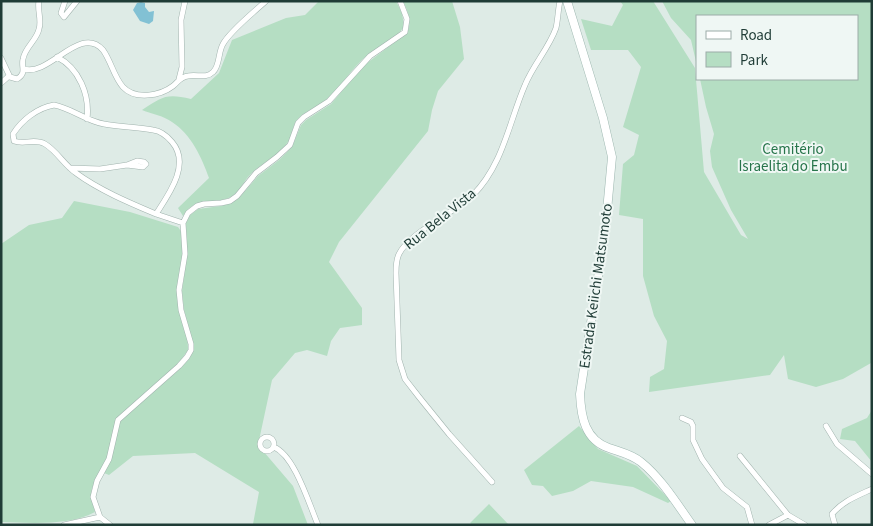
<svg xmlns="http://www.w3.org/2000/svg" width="873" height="526" font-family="'Source Sans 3',sans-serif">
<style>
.green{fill:#b5dec3}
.water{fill:#82c1d4}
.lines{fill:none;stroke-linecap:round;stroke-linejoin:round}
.street-casing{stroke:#a1b3ae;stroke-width:6}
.secondary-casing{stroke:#9db7b0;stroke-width:9}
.street{stroke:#fff;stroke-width:5}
.secondary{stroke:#fff;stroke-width:8}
.labels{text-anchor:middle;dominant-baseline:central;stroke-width:4;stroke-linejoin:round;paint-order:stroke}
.park-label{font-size:15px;fill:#27754b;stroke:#eff7f4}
.street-label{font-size:15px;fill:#1f3c36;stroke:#eff7f4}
</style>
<rect width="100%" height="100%" fill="#deebe6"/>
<!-- green -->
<path class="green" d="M319,1H396L402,13L404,26C398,40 371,50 360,62C348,74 340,88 327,99C318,107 304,111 296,121C292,128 292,136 288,142C278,157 259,164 248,177C243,183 240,190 234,195C216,207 196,194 183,216L178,208L209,178C202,158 191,134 172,122C164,116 152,114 142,110C162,97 166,93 191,99L219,73L232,40L286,18L305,15Z
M403,1H452L460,27L464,59L438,91L432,110L428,131L339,242L329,262L362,308V325L340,328L331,341L327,356L307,350L295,353L272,380L258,445L293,486L308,525L253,524L259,492L195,453L133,456L109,475L104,473L120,421L181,368L189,359L193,351V344L184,310L182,291L187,255L186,223L190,215L198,209L221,206L231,203L239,198L258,176L279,160L292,147L301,125L306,120L331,104L363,66L407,33C412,22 408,12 403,1Z
M620,1H653L695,68L704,172L741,235L748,239L731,210L712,167L710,151L714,134L706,107L700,79H857V16H697V66L691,40L671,18L662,1H872L871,363L843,379L816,387L788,379L784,355L770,375L649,392L650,377L664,369L667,341L654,316L643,276V219L619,215L623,164L634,155L639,135L623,127L641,67L628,50H591L581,19L612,26L623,5Z
M74,201L130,212L178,227C189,239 179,273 178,288C176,307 189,330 188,350L178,364L116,419L107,458L92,488L91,497L95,512C70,526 30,523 1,522V244L29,225L62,218Z
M872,410V462L855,441L840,439L842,429L867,418Z
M579,426L598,449L637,466L671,501L668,503L633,487L591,481L573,491L552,496L543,486L532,485L524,470Z
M489,504L509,525H472L470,523Z"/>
<!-- water -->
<path class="water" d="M141,2L145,3V7L149,12L154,11L153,21L149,24L140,21L133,10L137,3Z"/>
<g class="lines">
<defs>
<path id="street" d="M65,1L61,13L64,17L77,1
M57,57C79,68 90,95 87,119
M1,58L10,77L17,79C27,73 21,68 23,59C25,47 37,40 39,29C42,20 37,10 39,1
M24,69C49,77 80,24 103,50C111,61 114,77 123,87C135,100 160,96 173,86C178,82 180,77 188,76C197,74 206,79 213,72C220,66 218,52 223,44C230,31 254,12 266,1
M179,79L182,67L181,20L185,1
M1,83L9,76
M54,105C71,108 86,121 104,124C120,127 137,127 153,130C161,131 167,136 172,142C191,164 169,194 156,214C130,203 99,190 76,173C64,165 57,151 45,144C35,138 24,145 14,141L13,134C22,120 37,108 54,105Z
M70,168L100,169L127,165L143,167L146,164L144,162L137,161L127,165
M156,214L183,223
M682,418L691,422L693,426V440L702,459L723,488L747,507L752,525
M826,426L837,444L872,474
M260 444a7 7 0 1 1 14 0a7 7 0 1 1-14 0Z
M274,447C295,456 309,504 318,525
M740,456L788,515L805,525
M492,482L449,434L419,397L405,379L399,360L396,273C396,267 396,260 399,254C409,233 455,212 473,195C503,165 509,122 525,85C533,65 549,48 556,28C558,19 558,10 560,1
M64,525L100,517
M110,525L100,517L93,497L97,481L109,459L118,420L179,366L187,357L191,350V344L181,310L179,290L185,254L183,223L188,213L197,206L204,204L221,203L230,201L237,196L256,173L277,157L290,145L298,123L304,117L329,101L370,56L405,32L407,19L400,1
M769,525L788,515
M835,525L832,514C843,501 857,496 872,489"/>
<path id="secondary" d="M567,1L603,118L612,157L605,232L580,394C581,417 585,440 609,448C620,452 631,454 641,462C661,478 677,504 692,525"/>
</defs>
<!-- street casing -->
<use href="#street" class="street-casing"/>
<!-- secondary casing -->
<use href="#secondary" class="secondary-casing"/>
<!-- street -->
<use href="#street" class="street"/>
<!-- secondary -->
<use href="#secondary" class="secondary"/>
</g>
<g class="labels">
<!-- park labels -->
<g class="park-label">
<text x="793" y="149">Cemitério<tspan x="793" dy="17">Israelita do Embu</tspan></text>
</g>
<!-- street labels -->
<g class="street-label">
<text transform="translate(440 219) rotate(-39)">Rua Bela Vista</text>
<text transform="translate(596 286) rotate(-82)">Estrada Keiichi Matsumoto</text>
</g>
</g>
<!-- border -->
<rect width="873" height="526" fill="none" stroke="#1f3c36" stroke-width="5"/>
<!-- legend -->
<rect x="696" y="15" width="162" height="65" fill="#eff7f4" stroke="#9caca8"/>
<rect x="706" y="31" width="25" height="8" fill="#ffffff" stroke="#9caca8"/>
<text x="740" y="40" font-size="15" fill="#1f3c36">Road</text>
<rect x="706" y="52" width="25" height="15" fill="#b5dec3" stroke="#9caca8"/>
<text x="740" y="65" font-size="15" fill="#1f3c36">Park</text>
</svg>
